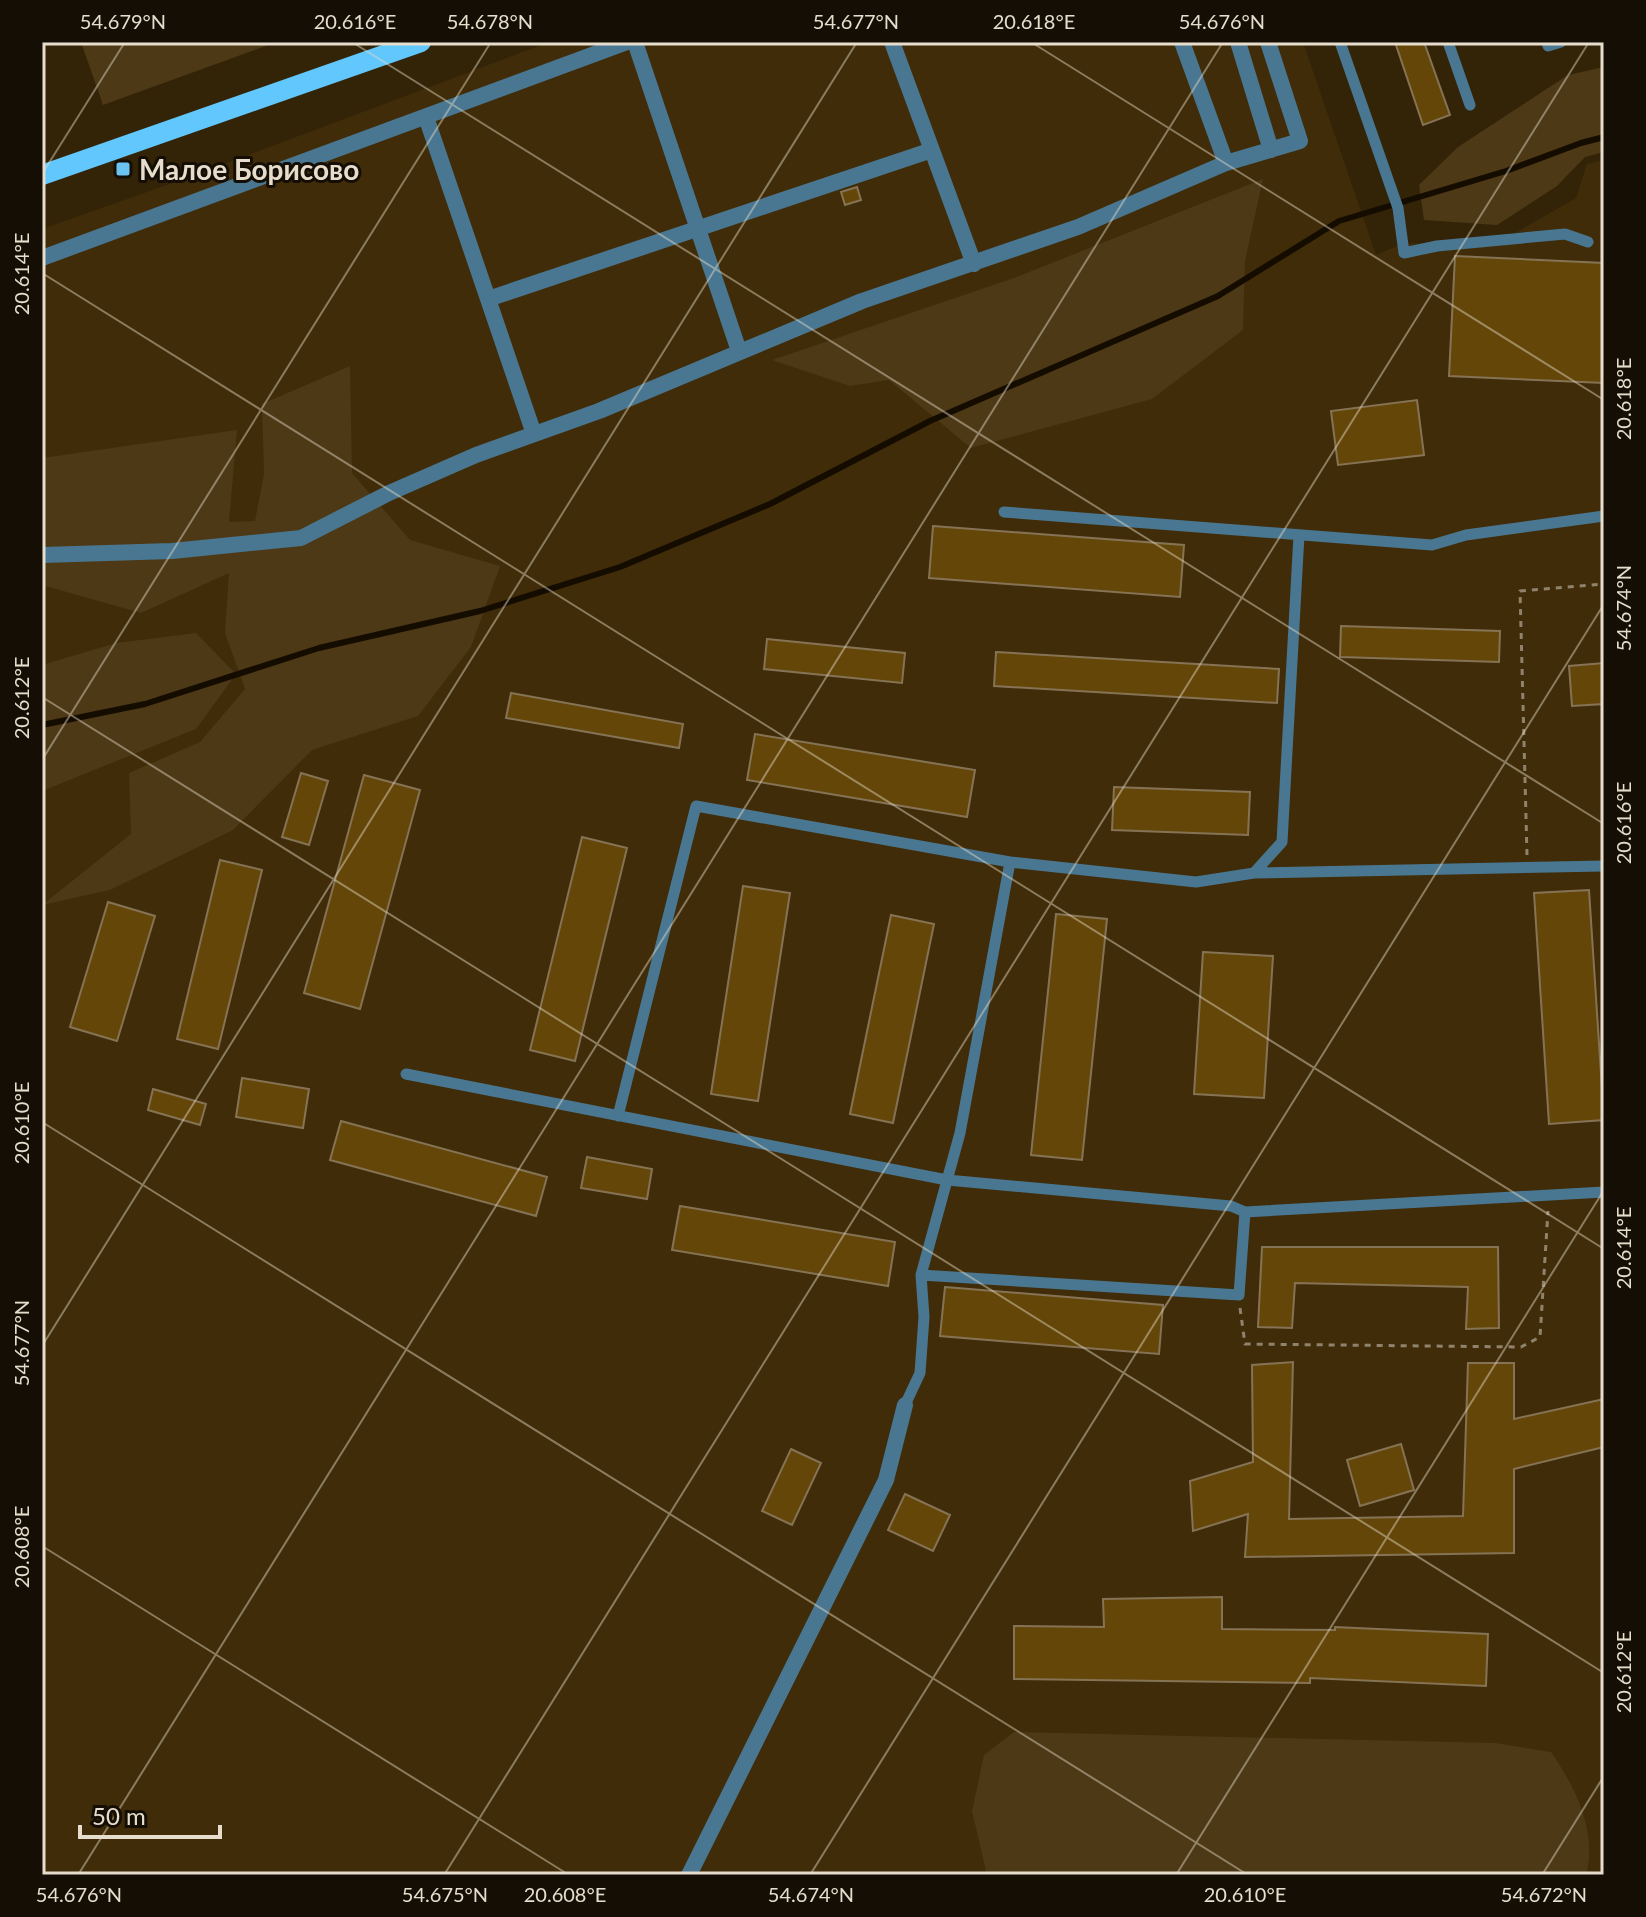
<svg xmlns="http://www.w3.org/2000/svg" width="1646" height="1917" font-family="Lato,sans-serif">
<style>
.built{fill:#402c08}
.green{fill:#4d3916}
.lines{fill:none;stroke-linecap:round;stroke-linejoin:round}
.stream{stroke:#150c00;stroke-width:6}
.building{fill:#654609;stroke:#857356;stroke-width:2}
.path{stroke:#8f836d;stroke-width:3;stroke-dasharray:6 6;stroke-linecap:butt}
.lane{stroke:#497791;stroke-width:11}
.street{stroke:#497791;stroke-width:16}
.primary{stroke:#61c7fd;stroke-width:20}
.ticks{fill:none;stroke:#e7ddcd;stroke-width:2;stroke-opacity:0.45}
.poi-dot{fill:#6cc3f2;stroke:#150e05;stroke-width:3}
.labels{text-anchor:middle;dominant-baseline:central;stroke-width:6;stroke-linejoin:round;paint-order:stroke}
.poi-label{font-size:28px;font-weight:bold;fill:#e7ddcd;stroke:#150e05;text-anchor:start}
.neatline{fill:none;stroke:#e7ddcd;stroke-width:3}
.ticks-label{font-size:20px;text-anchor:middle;fill:#e7ddcd}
</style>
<rect width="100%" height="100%" fill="#332408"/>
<!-- built -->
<path class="built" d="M549,42H1303L1376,255L1404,243L1493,246L1576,198L1587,164L1604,160V1875H42V229L181,180Z"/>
<!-- green -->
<path class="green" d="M81,42H277L103,105Z
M1604,67V152L1585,157L1557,186L1497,225L1424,220L1419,185L1458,147L1568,75Z
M1263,179L1245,261L1243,330L1152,399L971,448L889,380L850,386L772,360L1014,278Z
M350,366L352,473L410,540L500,566L471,647L418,716L312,750L233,830L110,890L42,905L131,834L129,773L200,742L245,689L225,633L229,573L141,613L42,585V458L237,430L229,522L255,521L264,474L262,404Z
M196,633L236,674L196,729L42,791V665L116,643Z
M1014,1732L1495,1743L1551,1752C1575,1786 1598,1833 1586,1875H987L972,1811L984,1755Z"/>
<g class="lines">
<!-- stream -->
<path class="stream" d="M42,725L145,704L319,648L480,611L620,567L770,504L930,421L1218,296L1339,221L1506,171L1581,143L1604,137"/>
</g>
<!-- building -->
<path class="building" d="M1395,42H1424L1450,115L1423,125Z
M857,187L861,200L845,205L841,192Z
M1455,256L1604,263V383L1449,376Z
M1417,400L1424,455L1338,465L1331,411Z
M933,526L1184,545L1180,597L929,578Z
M1341,626L1500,631L1499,662L1340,657Z
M767,639L905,653L902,683L764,669Z
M996,652L1279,669L1277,703L994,686Z
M1604,663V704L1572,706L1569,666Z
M511,693L683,724L679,748L506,718Z
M755,734L975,770L967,817L747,780Z
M301,773L328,781L309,845L282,837Z
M364,775L420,790L360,1009L304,993Z
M1114,787L1250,792L1248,835L1112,830Z
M582,837L627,848L575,1061L530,1050Z
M220,860L262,870L218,1049L177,1039Z
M743,886L790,893L758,1101L711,1094Z
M1589,890L1604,1120L1549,1124L1534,893Z
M108,902L155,916L117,1041L70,1027Z
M1056,914L1107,919L1082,1160L1031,1155Z
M891,915L934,924L893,1123L850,1114Z
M1203,952L1273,956L1264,1098L1194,1094Z
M242,1078L309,1089L303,1128L236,1117Z
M153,1089L206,1104L200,1125L148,1110Z
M341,1121L547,1177L536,1216L330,1160Z
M587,1157L652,1169L647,1199L581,1188Z
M680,1206L895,1242L888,1286L672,1250Z
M1262,1247H1498L1499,1328L1466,1329L1468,1287L1295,1283L1292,1328L1258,1327Z
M945,1287L1163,1305L1159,1354L940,1336Z
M1293,1362L1289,1519L1463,1516L1468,1363H1514V1419L1604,1399V1447L1514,1469V1553L1245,1557L1248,1514L1193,1531L1190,1481L1253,1462L1252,1365Z
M1401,1444L1414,1490L1360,1506L1347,1460Z
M791,1449L821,1463L792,1525L762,1511Z
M905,1494L950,1515L933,1551L888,1530Z
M1222,1597V1629L1335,1630V1627L1488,1634L1486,1686L1310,1678V1683L1014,1679V1626L1104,1627L1103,1599Z"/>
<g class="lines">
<!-- path -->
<path class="path" d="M1527,855L1520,591L1604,584
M1240,1308L1245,1344L1521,1347L1540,1337L1548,1211"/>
<!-- lane -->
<path class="lane" d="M1340,42L1398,208L1404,253L1437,246L1565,234L1588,242
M1448,42L1470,105
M1547,42L1548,46L1561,42
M1004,512L1432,545L1466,535L1604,516
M1254,873L1604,866
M406,1074L947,1180L1231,1206L1245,1212L1239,1295L921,1275
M618,1116L696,806L1010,862
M1245,1212L1604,1192
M905,1405L920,1373L924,1317L921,1275L960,1133L1010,862L1196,882L1254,873L1282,842L1299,535"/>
<!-- street -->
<path class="street" d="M635,42L739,351
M892,42L974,264
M1182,42L1226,163L1300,141L1268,42
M1238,42L1271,150
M426,117L534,434
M42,258L627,42
M488,299L932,150
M42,555L172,551L301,538L389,493L476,455L599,411L862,301L1078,227L1226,163
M689,1875L886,1480L905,1405"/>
<!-- primary -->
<path class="primary" d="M42,175L421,42"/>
</g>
<!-- ticks -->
<path class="ticks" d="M352,42L1604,824M1031,42L1604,400M42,174L125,42M42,273L1604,1249M42,697L1604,1673M42,760L491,42M42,1122L1248,1875M42,1346L857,42M42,1546L569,1875M78,1875L1223,42M444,1875L1589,42M810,1875L1604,604M1176,1875L1604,1190M1542,1875L1604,1776"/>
<!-- markers -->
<rect class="poi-dot" x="115" y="161" width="16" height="16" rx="4"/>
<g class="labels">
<!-- poi labels -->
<g class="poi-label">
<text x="139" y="169">Малое Борисово</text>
</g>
</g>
<!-- border -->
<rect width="1646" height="1917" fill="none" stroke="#150e05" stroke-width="88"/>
<!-- scale -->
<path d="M80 1825v12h140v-12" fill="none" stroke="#e7ddcd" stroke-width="4"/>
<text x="92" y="1825" font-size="24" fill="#e7ddcd" stroke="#150e05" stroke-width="6" paint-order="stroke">50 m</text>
<rect x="44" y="44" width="1558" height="1829" class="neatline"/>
<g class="ticks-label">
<text x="123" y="29">54.679°N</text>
<text x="355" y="29">20.616°E</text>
<text x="490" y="29">54.678°N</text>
<text x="856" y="29">54.677°N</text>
<text x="1034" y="29">20.618°E</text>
<text x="1222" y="29">54.676°N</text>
<text transform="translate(22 274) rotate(-90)" y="7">20.614°E</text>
<text transform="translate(1624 399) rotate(-90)" y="7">20.618°E</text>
<text transform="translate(1624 608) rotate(-90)" y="7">54.674°N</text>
<text transform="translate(22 698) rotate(-90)" y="7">20.612°E</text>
<text transform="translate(1624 823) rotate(-90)" y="7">20.616°E</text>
<text transform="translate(22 1123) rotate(-90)" y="7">20.610°E</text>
<text transform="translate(1624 1248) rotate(-90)" y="7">20.614°E</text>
<text transform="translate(22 1343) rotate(-90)" y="7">54.677°N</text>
<text transform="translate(22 1547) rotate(-90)" y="7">20.608°E</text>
<text transform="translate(1624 1672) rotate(-90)" y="7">20.612°E</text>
<text x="79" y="1902">54.676°N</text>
<text x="445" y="1902">54.675°N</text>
<text x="565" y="1902">20.608°E</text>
<text x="811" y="1902">54.674°N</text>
<text x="1245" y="1902">20.610°E</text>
<text x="1544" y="1902">54.672°N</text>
</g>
</svg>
